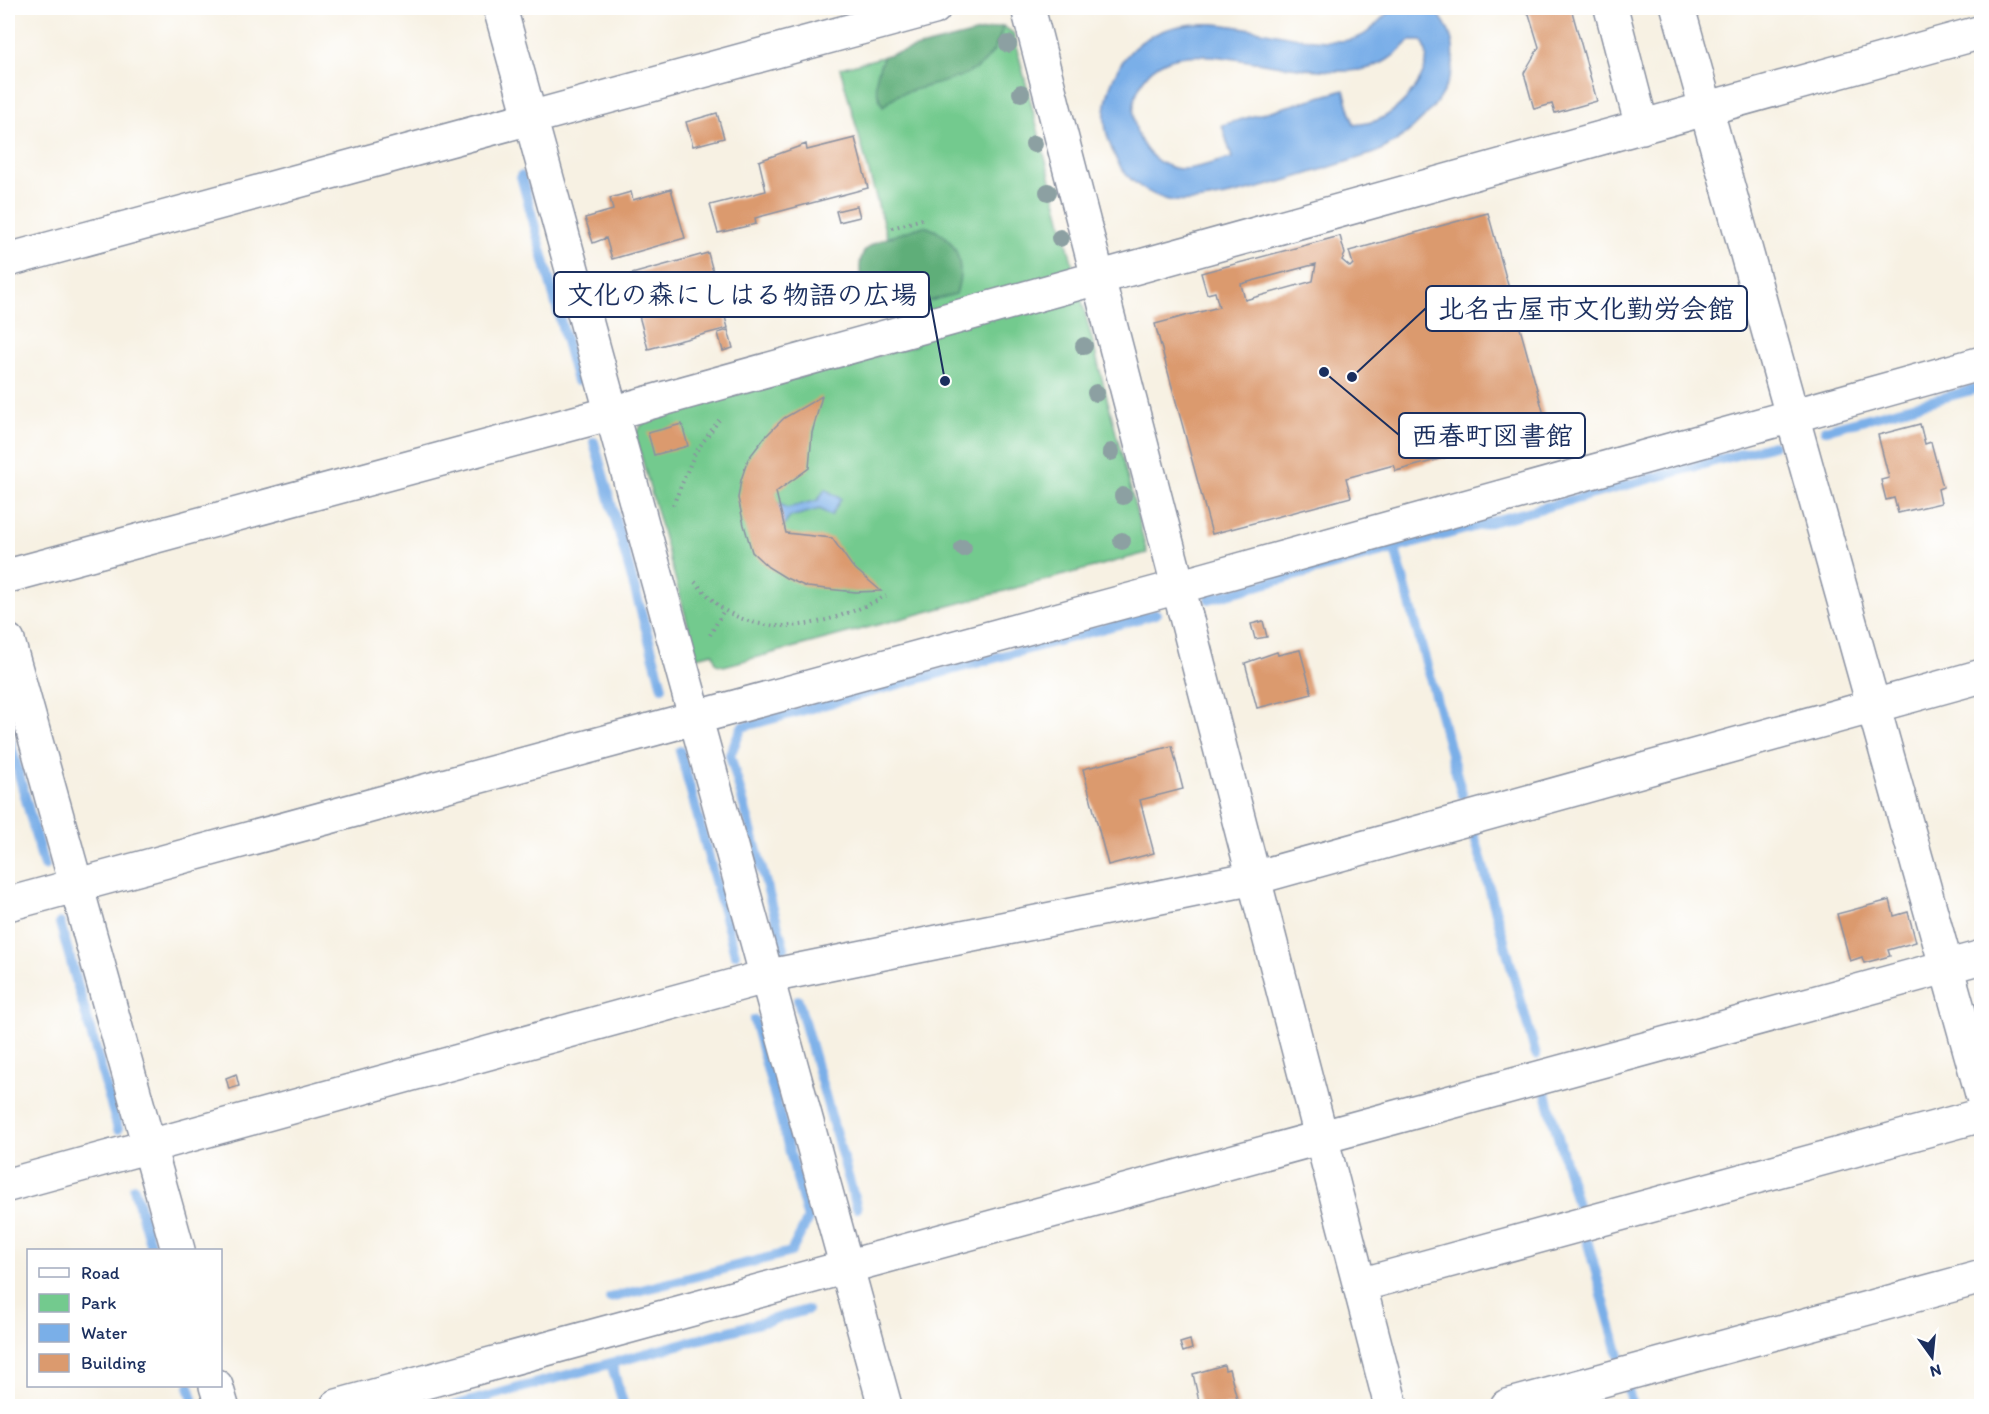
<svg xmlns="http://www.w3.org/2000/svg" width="1989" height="1414" font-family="Itim,'Klee One',sans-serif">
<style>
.green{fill:#73ca8e;stroke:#477c76;stroke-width:1.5}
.forest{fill:#5eae79;stroke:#3c6e6c;stroke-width:1.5}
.water{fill:#7aafe8;stroke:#4a6fa3;stroke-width:1.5;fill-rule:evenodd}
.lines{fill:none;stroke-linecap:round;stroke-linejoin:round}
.stream{stroke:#7aafe8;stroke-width:10}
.building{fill:#db9a6e;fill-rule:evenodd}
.minor-casing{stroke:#8990a0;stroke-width:36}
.path{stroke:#8990a0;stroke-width:4;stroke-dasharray:1.5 4.5;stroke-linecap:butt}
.minor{stroke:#fff;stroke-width:33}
.tree{fill:#8ca0a2}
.leader{fill:none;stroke:#1b2f5e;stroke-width:2}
.callout-dot{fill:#1b2f5e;stroke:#fff;stroke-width:2}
.callout{fill:#fff;stroke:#1b2f5e;stroke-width:2}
.callout-label{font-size:27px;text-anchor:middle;font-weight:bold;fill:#1b2f5e}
</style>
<rect width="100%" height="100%" fill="#fff"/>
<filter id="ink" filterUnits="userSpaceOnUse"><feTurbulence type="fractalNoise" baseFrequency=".0167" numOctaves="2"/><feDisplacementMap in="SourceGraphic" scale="12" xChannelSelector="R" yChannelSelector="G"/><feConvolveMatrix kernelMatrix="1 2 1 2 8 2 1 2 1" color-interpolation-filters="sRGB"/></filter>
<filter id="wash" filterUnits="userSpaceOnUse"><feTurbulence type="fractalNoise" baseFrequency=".008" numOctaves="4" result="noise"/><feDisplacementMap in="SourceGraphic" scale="24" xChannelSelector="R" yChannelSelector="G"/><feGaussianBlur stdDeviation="1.35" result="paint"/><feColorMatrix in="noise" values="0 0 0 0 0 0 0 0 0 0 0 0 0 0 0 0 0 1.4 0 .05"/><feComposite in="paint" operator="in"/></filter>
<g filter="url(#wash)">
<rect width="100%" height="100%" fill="#f7f1e3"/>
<!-- green -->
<path class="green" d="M1003,26L1013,33L1147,553L724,666L716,664L713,653L697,657L635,434L646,419L917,345L840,68Z"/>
<!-- forest -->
<path class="forest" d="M1003,26C994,67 967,77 928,86C909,92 897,91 883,107C873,85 874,79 884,56Z
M924,226C957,236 966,263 956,294L867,318C854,243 852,249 924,226Z"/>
<!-- water -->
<path class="water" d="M1399,8H1433C1485,62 1428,128 1375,153C1331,166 1207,210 1168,200C1148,194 1128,181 1118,163C1110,147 1103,129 1105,111C1108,81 1123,50 1151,36C1211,5 1275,43 1338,41C1377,40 1373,16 1399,8ZM1410,41H1422C1439,68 1403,109 1378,120C1371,123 1362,124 1354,125L1344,90L1222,125L1232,158C1217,161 1198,169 1183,169C1147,168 1126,127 1136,95C1154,41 1213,56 1255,62C1285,66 1330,74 1360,70C1381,67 1395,56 1410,41Z
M825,489L841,499L831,516L820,509L790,517L783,527L777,502L787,508L818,500Z"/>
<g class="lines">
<!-- stream -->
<path class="stream" d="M521,176L577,381
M1825,430L1982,387
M594,442L662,687
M1395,549L1462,794
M1209,599L1773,445
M8,734L44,866
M680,751L735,954
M1474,834L1536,1055
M60,923L118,1129
M784,948L730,755L742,727L1156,614
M798,1000L857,1208
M1545,1090L1577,1205
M134,1188L152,1250
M1587,1240L1619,1356
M610,1298L791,1252L808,1219L754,1020
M611,1363L624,1406
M189,1386L193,1399
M1628,1389L1632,1406
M453,1406L807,1310"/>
</g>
<g id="blocks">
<!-- building -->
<path class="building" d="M1518,8H1571L1597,101L1555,113L1552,104L1534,109L1524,73L1539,47L1529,14Z
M717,113L724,138L693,146L686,122Z
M855,138L868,188L755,218L756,224L718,233L710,205L766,191L759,161L806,144L807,150Z
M671,189L685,238L612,259L606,238L593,243L585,218L613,210L610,198L631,192L633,200Z
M857,206L860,217L839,222L836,211Z
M1488,213L1548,429L1396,471L1394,465L1346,478L1351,497L1212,534L1155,324L1219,307L1215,292L1207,294L1201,273L1340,236L1345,254L1342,260L1350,267L1353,264L1349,251ZM1316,264L1313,281L1245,300L1241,284Z
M708,253L728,328L648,349L628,275Z
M728,330L733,348L723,351L718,333Z
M822,396L812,433L809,468L776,492L786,533L832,538L852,566L881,591L856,592L807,587L786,578L768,567L752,552L744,525L738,498L741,480L748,459L765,437L784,418Z
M682,424L688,446L654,455L648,433Z
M1920,424L1925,444L1931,442L1943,487L1938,489L1941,503L1898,513L1894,498L1886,500L1881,480L1889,478L1878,435Z
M1263,621L1267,637L1255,639L1251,624Z
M1300,650L1312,694L1257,708L1245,663L1277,652L1278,655Z
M1172,746L1183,789L1140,800L1154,853L1108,865L1083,769Z
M1890,900L1894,916L1908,912L1916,942L1888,950L1890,956L1864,963L1862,957L1850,961L1837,914Z
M236,1074L239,1086L229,1089L226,1078Z
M1190,1340L1192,1349L1183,1352L1180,1343Z
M1224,1365L1225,1370L1229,1369L1239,1406H1200L1193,1374Z"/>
</g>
</g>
<g filter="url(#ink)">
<use href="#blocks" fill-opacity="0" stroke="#8990a0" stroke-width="1.5"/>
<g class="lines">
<defs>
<path id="minor" d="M500,8L885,1406
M1028,8L1391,1406
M1611,8L1642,127
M1678,8L1982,1094
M8,260L934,8
M8,576L612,413L1982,32
M8,641L178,1250
M8,904L1178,587L1982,363
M8,1185L765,977L1254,878L1982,676
M1360,1285L1982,1115
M216,1386L222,1406
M337,1406L1982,957
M1507,1406L1982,1277"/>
</defs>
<!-- minor casing -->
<use href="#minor" class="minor-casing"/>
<!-- path -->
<path class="path" d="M892,228L922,219
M673,505L695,453L719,420
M695,582C704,591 715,604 726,611C777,641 837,621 886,596
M710,635L724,610"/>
<!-- minor -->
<use href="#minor" class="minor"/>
</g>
<!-- trees -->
<g class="tree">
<circle cx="1008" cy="44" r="9"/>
<circle cx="1021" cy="93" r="9"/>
<circle cx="1034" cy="144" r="9"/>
<circle cx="1048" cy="192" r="9"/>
<circle cx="1060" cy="238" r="9"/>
<circle cx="1084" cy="346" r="9"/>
<circle cx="1096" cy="393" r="9"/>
<circle cx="1111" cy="452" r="9"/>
<circle cx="1123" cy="496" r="9"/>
<circle cx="1122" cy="541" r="9"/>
<circle cx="963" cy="548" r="9"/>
</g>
</g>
<!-- callouts -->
<path class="leader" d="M945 381L929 294M1352 377L1426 308M1324 372L1399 435"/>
<g class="callout-dot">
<circle cx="945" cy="381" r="6"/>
<circle cx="1352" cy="377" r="6"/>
<circle cx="1324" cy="372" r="6"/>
</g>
<g class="callout">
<rect x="554" y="272" width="375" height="45" rx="6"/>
<rect x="1426" y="286" width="321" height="45" rx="6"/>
<rect x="1399" y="413" width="186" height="45" rx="6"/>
</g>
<g class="callout-label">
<text x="742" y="304">文化の森にしはる物語の広場</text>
<text x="1586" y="318">北名古屋市文化勤労会館</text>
<text x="1492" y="445">西春町図書館</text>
</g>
<!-- margin -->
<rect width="1989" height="1414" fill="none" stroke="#fff" stroke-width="30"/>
<!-- legend -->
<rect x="27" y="1249" width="195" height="138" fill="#ffffff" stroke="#a4acbf" stroke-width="1.5"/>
<rect x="39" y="1268" width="30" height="9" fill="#ffffff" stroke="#a4acbf" stroke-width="1.5"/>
<text x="81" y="1279" font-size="18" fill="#1b2f5e">Road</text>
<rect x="39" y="1294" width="30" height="18" fill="#73ca8e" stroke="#a4acbf" stroke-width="1.5"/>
<text x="81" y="1309" font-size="18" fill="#1b2f5e">Park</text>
<rect x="39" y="1324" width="30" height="18" fill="#7aafe8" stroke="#a4acbf" stroke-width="1.5"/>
<text x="81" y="1339" font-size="18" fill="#1b2f5e">Water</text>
<rect x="39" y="1354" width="30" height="18" fill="#db9a6e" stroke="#a4acbf" stroke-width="1.5"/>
<text x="81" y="1369" font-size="18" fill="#1b2f5e">Building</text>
<!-- north arrow -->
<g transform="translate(1932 1357) rotate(165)" stroke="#ffffff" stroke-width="4.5" paint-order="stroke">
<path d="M0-4.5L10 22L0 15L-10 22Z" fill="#1b2f5e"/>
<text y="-9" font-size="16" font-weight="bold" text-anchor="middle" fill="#1b2f5e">N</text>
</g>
</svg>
